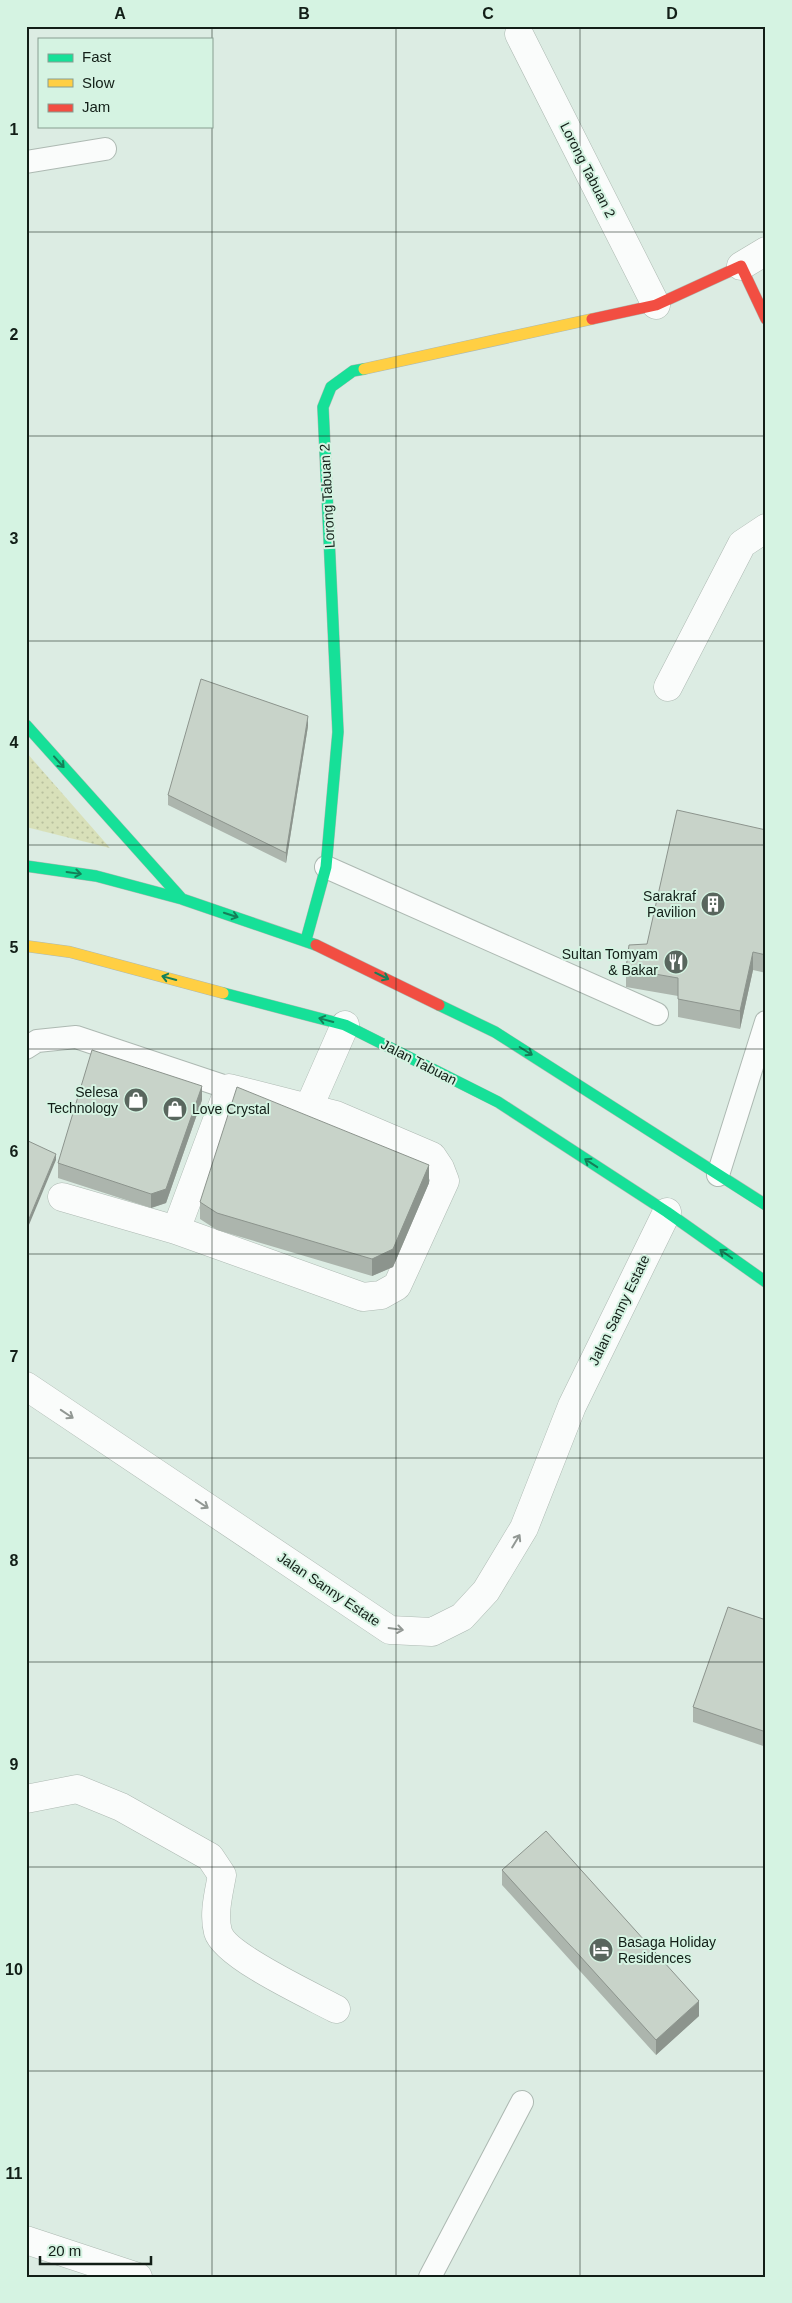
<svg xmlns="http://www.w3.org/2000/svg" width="792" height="2303" font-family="Helvetica,sans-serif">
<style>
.grass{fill:url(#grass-dots)}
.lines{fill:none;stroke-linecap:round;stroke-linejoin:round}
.lane-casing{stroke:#adb9b2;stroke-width:24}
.street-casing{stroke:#adb9b2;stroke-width:29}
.fast-casing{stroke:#adb9b2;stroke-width:12}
.slow-casing{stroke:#adb9b2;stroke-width:12}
.jam-casing{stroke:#adb9b2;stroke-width:12}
.lane{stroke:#fafcfb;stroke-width:22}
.street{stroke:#fafcfb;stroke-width:28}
.fast{stroke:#16e098;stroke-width:11}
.slow{stroke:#ffcf43;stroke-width:11}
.jam{stroke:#f24e42;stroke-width:11}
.wall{fill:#acb5ad}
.shaded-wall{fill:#8c948d}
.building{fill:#c8d3c9;stroke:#8c948d}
.oneway{stroke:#147f58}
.oneway2{stroke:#929894}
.grid{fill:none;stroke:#121e17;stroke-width:1;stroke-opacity:0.55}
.labels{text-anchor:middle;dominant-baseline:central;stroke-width:4;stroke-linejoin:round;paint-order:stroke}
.street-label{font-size:14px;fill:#121e17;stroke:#d5f3e2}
.poi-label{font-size:14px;fill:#121e17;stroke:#d5f3e2;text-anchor:end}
.neatline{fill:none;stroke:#121e17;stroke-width:2}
.grid-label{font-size:16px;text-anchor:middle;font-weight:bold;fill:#121e17}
</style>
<defs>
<pattern id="grass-dots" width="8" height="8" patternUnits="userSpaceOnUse" patternTransform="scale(1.25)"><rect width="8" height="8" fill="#d8e0b9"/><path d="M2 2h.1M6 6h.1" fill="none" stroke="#b8c09e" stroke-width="1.8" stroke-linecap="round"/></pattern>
</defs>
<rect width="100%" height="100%" fill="#dcece3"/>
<!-- grass -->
<path class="grass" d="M26,752L110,848L26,827Z"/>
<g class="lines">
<defs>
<path id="lane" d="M26,162L105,149
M326,867L657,1014
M26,1048L37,1041L76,1037L229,1088
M718,1175L766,1022
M430,2277L522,2102"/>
<path id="street" d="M519,34L656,305
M741,266L766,251
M668,687L742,544L766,528
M309,1107L345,1025
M62,1197L176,1230L363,1297L381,1295L397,1286L445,1181L440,1168L432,1156L336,1115L229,1088L176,1230
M26,1386L390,1630L432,1632L462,1617L486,1591L524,1528L572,1406L667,1212
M26,1799L77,1789L121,1807L210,1857L222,1875C219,1892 213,1914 218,1932C225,1956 312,1996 336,2009
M26,2240L138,2277"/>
<path id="fast" d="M26,725L182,899
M26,866L96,876L182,899L316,945
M306,940L326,867L338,732L323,407L331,387L353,371L364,369
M223,993L345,1025L498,1102L667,1212L766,1282
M439,1005L495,1032L766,1205"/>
<path id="slow" d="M364,369L592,319
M26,946L70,952L223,993"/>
<path id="jam" d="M592,319L656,305L741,266L766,319
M316,945L439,1005"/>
</defs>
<!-- lane casing -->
<use href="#lane" class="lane-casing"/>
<!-- street casing -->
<use href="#street" class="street-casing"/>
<!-- fast casing -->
<use href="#fast" class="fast-casing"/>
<!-- slow casing -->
<use href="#slow" class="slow-casing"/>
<!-- jam casing -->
<use href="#jam" class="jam-casing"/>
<!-- lane -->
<use href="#lane" class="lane"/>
<!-- street -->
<use href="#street" class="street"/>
<!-- fast -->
<use href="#fast" class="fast"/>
<!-- slow -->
<use href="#slow" class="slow"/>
<!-- jam -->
<use href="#jam" class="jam"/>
</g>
<!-- wall -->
<path class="wall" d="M308,726L286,863L168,805V795Z
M766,830V973L753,970L740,1029L678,1017V996L626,987V969L647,944Z
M202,1100L166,1203L151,1208L58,1178V1163Z
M429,1183L393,1267L372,1276L217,1230L200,1219V1202Z
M766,1620V1747L693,1722V1707Z
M502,1870L699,2016L656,2055L502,1885Z"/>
<!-- shaded-wall -->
<path class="shaded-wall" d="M308,716V726L286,863V853Z
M753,952V970L740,1029V1011Z
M202,1086V1100L166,1203L151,1208V1194Z
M56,1154V1160L26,1232V1226Z
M429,1165V1183L393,1267L372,1276V1259Z
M699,2001V2016L656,2055V2040Z"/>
<!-- building -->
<path class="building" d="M201,679L308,716L286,853L168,795Z
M677,810L766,830V955L753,952L740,1011L678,999V978L626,969L629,945L647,944Z
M92,1050L202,1086L166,1189L151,1194L58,1163Z
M237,1087L429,1165L393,1249L372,1259L217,1213L200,1202Z
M26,1140L56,1154L26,1226Z
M728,1607L766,1620V1732L693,1707Z
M546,1831L699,2001L656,2040L502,1870Z"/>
<!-- one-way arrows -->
<defs><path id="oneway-shaft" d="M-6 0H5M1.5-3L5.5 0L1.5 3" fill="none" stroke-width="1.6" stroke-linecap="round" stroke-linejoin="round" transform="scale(1.25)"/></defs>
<g class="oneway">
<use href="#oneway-shaft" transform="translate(59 762) rotate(48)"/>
<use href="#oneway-shaft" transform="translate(74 873) rotate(8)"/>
<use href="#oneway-shaft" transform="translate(231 915) rotate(18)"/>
<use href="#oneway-shaft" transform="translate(382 976) rotate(26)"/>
<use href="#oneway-shaft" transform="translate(169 978) rotate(-165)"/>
<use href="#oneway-shaft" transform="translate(326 1020) rotate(-165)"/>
<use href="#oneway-shaft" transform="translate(526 1051) rotate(32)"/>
<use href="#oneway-shaft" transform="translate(591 1163) rotate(-147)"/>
<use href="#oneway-shaft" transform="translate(726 1254) rotate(-145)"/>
</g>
<g class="oneway2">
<use href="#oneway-shaft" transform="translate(67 1414) rotate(34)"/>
<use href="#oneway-shaft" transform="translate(202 1504) rotate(34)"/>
<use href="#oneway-shaft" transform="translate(516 1541) rotate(-59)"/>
<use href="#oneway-shaft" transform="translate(396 1629) rotate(8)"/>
</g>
<!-- grid -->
<path class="grid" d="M212,26V2277M396,26V2277M580,26V2277M26,232H766M26,436H766M26,641H766M26,845H766M26,1049H766M26,1254H766M26,1458H766M26,1662H766M26,1867H766M26,2071H766"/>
<!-- icons -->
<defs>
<symbol id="building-disc" viewBox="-11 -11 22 22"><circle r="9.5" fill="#59665e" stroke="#d5f3e2"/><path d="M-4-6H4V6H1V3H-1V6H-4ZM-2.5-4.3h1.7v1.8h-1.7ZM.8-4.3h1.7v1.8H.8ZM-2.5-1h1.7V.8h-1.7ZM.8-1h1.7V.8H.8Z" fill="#fff"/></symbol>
<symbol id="restaurant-disc" viewBox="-11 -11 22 22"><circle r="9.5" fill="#59665e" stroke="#d5f3e2"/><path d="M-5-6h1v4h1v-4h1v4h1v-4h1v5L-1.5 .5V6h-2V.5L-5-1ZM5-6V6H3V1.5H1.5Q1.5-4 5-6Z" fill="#fff"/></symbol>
<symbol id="shop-disc" viewBox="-11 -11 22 22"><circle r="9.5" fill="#59665e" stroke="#d5f3e2"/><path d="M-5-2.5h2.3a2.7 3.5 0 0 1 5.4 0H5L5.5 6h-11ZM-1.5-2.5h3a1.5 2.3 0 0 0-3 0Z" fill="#fff"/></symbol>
<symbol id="hotel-disc" viewBox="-11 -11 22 22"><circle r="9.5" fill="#59665e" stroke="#d5f3e2"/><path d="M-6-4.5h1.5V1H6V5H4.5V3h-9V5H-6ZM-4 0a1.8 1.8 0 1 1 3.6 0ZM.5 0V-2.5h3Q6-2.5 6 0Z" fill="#fff"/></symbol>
</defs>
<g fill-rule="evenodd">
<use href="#building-disc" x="699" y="890" width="28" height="28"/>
<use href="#restaurant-disc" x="662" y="948" width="28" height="28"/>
<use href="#shop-disc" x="122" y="1086" width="28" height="28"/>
<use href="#shop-disc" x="161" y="1095" width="28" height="28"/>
<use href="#hotel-disc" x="587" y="1936" width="28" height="28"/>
</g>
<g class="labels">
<!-- street labels -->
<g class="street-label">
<text transform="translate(588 170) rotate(63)">Lorong Tabuan 2</text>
<text transform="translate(327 496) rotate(-93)">Lorong Tabuan 2</text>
<text transform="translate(419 1062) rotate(27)">Jalan Tabuan</text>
<text transform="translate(619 1310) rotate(-64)">Jalan Sanny Estate</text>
<text transform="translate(329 1589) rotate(34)">Jalan Sanny Estate</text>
</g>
<!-- poi labels -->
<g class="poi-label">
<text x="696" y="896">Sarakraf<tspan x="696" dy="16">Pavilion</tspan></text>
<text x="658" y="954">Sultan Tomyam<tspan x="658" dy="16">&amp; Bakar</tspan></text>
<text x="118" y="1092">Selesa<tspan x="118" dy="16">Technology</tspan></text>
<text x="192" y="1109" text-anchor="start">Love Crystal</text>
<text x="618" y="1942" text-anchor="start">Basaga Holiday<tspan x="618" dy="16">Residences</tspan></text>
</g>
</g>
<!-- border -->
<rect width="792" height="2303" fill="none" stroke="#d5f3e2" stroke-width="55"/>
<!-- legend -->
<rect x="38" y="38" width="175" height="90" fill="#d5f3e2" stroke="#879e91"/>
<rect x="48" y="54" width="25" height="8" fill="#16e098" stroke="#879e91"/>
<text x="82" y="62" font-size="15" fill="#121e17">Fast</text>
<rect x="48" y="79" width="25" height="8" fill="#ffcf43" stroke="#879e91"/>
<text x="82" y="88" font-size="15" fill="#121e17">Slow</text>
<rect x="48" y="104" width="25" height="8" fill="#f24e42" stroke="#879e91"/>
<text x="82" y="112" font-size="15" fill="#121e17">Jam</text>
<!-- scale -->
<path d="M40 2256v8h111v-8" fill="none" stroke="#121e17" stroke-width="2.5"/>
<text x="48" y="2256" font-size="15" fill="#121e17" stroke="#d5f3e2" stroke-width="4" paint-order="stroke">20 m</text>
<rect x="28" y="28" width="736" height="2248" class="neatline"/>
<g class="grid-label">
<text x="120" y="19">A</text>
<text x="304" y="19">B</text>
<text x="488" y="19">C</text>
<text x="672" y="19">D</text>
<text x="14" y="135">1</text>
<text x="14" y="340">2</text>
<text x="14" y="544">3</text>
<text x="14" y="748">4</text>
<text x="14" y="953">5</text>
<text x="14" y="1157">6</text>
<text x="14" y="1362">7</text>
<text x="14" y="1566">8</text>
<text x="14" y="1770">9</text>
<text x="14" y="1975">10</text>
<text x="14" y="2179">11</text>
</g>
</svg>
